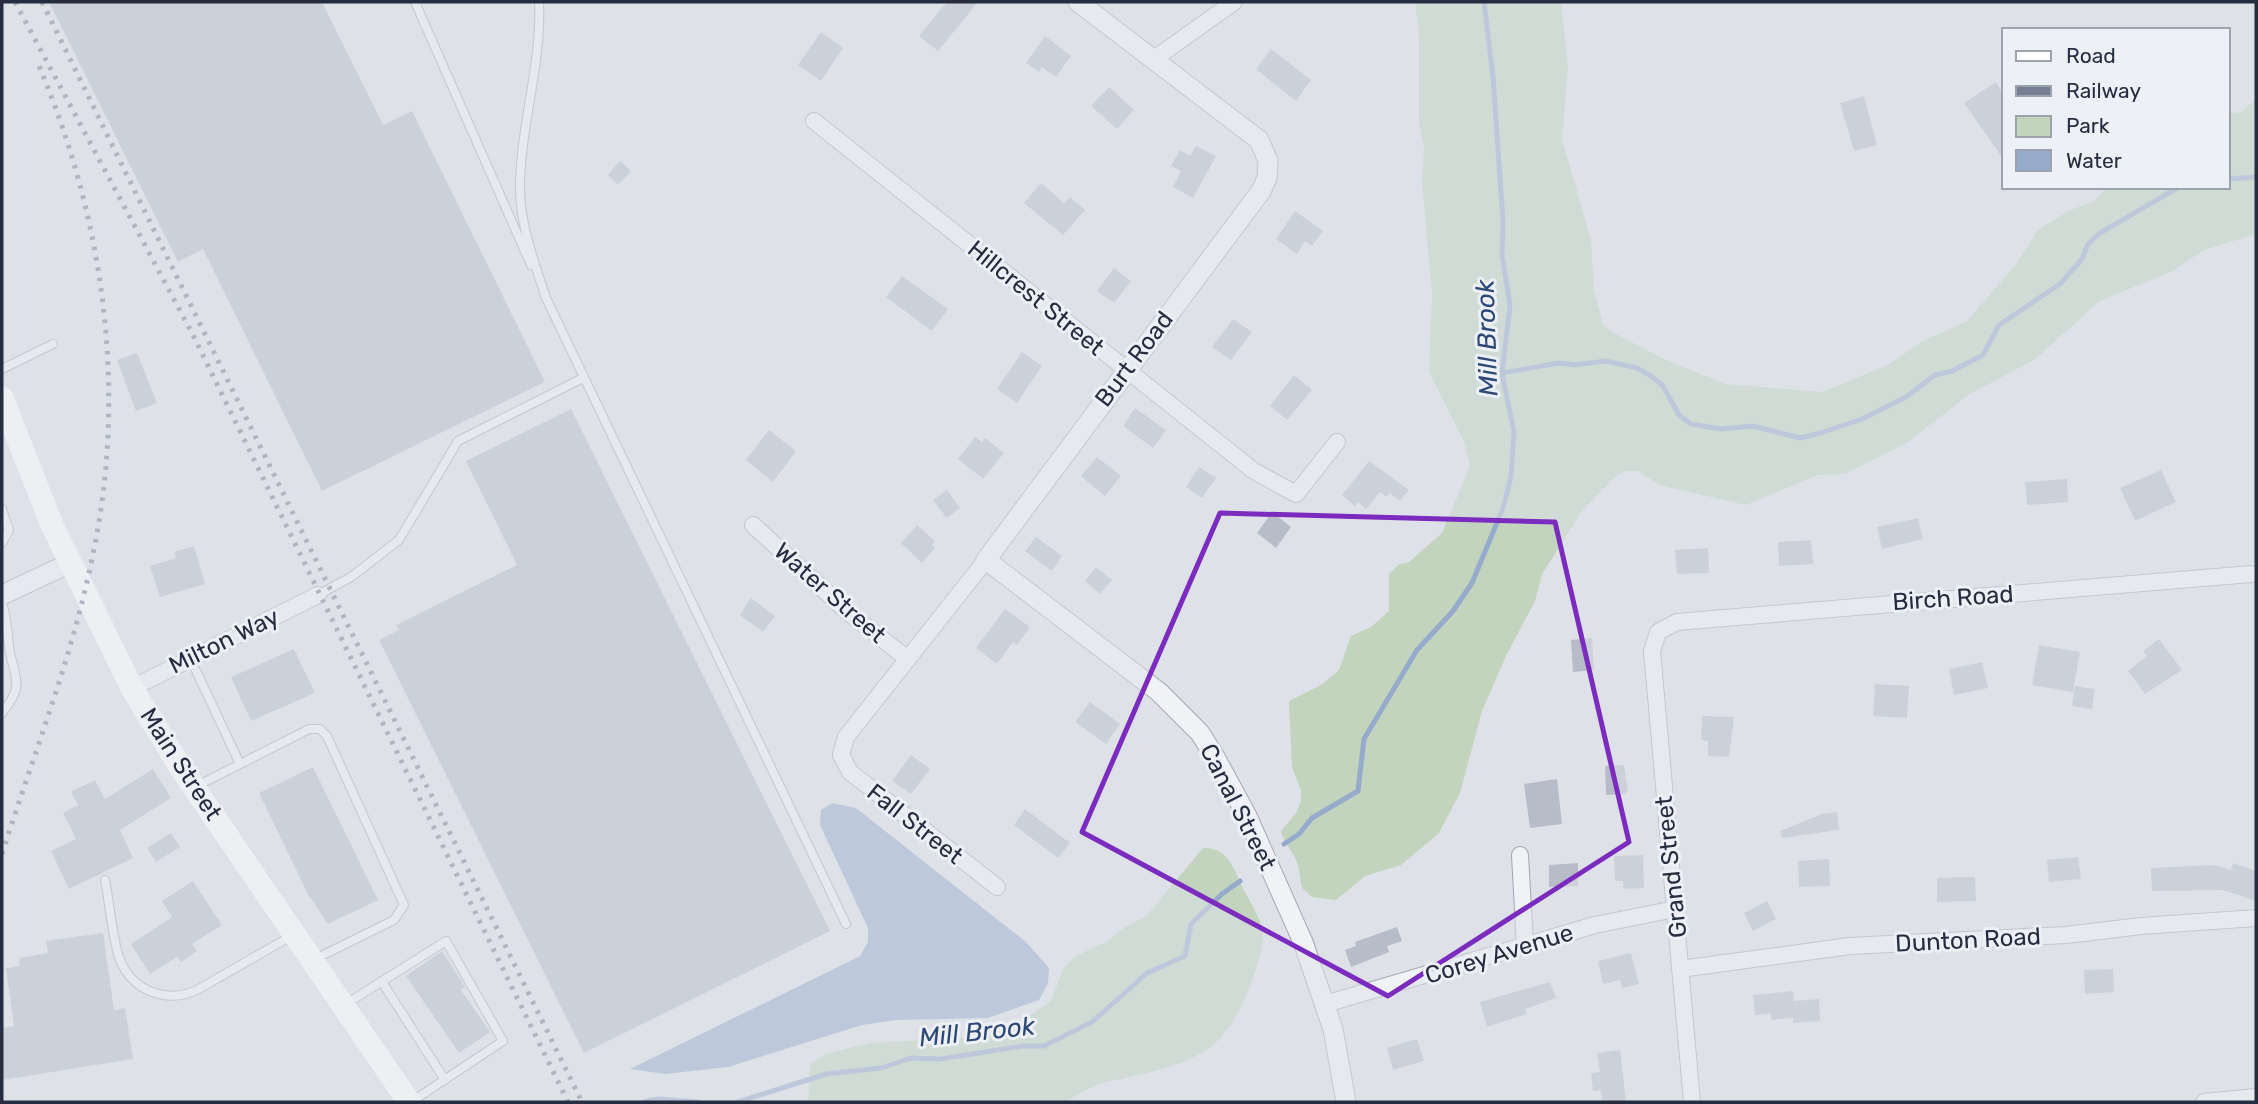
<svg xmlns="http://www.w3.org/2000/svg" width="2258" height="1104" font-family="Rubik,sans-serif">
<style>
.green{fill:#c2d3be}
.water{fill:#96abcb}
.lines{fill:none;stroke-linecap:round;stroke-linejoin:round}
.stream{stroke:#96abcb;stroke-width:5}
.building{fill:#b7bcc8}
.service-casing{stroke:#a3a7b2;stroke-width:10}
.minor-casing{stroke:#a3a7b2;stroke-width:18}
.tertiary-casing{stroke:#a3a7b2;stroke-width:21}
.service{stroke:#f0f2f6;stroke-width:8}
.minor{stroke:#f0f2f6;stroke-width:16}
.tertiary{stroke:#f0f2f6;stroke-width:19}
.secondary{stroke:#fff;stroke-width:23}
.rail{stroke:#767e93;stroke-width:5;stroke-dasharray:3.5 7;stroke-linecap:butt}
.marked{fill:none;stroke:#7b2cbf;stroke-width:5;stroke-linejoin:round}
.labels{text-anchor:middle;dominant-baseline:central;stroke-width:6;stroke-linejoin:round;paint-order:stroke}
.street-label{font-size:24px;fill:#262d40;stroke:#edf0f6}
.water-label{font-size:26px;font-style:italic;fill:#2e4876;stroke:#edf0f6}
</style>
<rect width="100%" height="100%" fill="#dee1e8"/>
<!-- green -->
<path class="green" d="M1415,2H1561L1568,66L1562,139L1591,240L1594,289L1603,324L1612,332L1666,360L1725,384L1822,392L1890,364L1919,343L1967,321L2016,264L2038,230L2068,211L2094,201L2107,187H2228V114L2242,112L2256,98V234L2204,250L2171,272L2100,301L2034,360L1970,394L1905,444L1845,474L1818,475L1746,505L1659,485L1638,471H1625L1615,477L1582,511L1542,574L1535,601L1506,656L1482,711L1460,793L1439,833L1401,865L1365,876L1336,900L1312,897L1302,888C1300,879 1300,869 1296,860C1291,848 1284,844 1281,831L1296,813L1301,801V790L1292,767L1289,701L1321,685L1339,670L1351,636L1371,627L1389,611V574L1398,565L1409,562L1442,533L1470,466L1464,442L1429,372L1432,294L1422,184L1424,148L1419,123V34Z
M1203,848C1231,847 1235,874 1246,894C1268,933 1267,936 1253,978C1244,1004 1228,1038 1203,1052C1177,1069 1131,1076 1102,1083C1089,1087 1076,1096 1064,1102H808L810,1064L825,1054L870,1043L981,1037L1014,1026L1051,1001L1063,969L1075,956L1107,942L1122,929L1147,915Z"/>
<!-- water -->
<path class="water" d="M832,803L856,808L1026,942L1049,968L1048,983L1039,1000L988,1018L896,1020L862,1025L728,1067L665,1074L630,1069L860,956L868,942V928L820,825L821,810Z"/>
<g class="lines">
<!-- stream -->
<path class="stream" d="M2228,179L2256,177
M1502,373L1559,363L1574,365L1606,361L1637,368L1651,376L1663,386L1679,415L1691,424L1721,429L1753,426L1800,438L1817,434L1862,419L1906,397L1935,375L1952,371L1983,355L1999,325L2060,284L2082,259L2088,244L2100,233L2179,187
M1284,844L1299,834L1312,818L1358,791L1364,739L1417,650L1453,611L1472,583L1503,508L1511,477L1514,432L1502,373L1510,305L1502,255L1503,221L1493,77L1484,2
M643,1102L658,1099L698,1102
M738,1102L826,1074L881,1068L911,1058L940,1059L1023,1046H1044L1092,1022L1147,973L1185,956L1191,924L1222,894L1240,881"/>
</g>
<!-- building -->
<path class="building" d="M49,2H322L383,125L412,111L545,382L322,491L203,249L178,262Z
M947,2H978L938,51L919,36Z
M821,32L843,48L821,81L798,65Z
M1045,36L1071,56L1056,77L1042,67L1039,72L1026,63Z
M1271,49L1311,80L1296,101L1256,69Z
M1996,82L2004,96V160L1964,103Z
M1109,87L1134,110L1117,129L1091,106Z
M1864,96L1877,145L1854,151L1840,103Z
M1196,146L1216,156L1193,198L1173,187L1181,171L1171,166L1180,150L1190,156Z
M620,161L631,171L618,185L608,175Z
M1041,183L1064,203L1070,197L1085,210L1063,235L1024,203Z
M1295,211L1323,231L1312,246L1305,241L1297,254L1276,239Z
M1114,268L1131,281L1114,303L1097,291Z
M902,276L948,309L932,331L886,297Z
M1233,319L1252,332L1231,360L1212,347Z
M1022,352L1042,366L1017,403L997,389Z
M137,353L157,403L136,411L117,360Z
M1294,375L1312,390L1287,420L1270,406Z
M1135,408L1166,430L1153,448L1123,426Z
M571,409L830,931L584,1053L379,640L399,630L396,625L517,565L466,461Z
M769,430L796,451L773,482L746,460Z
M975,437L982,442L985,438L1004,453L983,479L958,459Z
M1097,457L1121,476L1105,496L1081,476Z
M1369,461L1409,490L1400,501L1390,493L1386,497L1380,492L1366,509L1358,502L1355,506L1342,495Z
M1199,467L1216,478L1202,498L1186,487Z
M2161,470L2176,502L2135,521L2120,488Z
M2067,479L2068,502L2027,505L2025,482Z
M947,490L960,508L947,518L933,500Z
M1272,512L1291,527L1276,548L1257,533Z
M1918,518L1923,539L1882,549L1877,527Z
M917,525L935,541L932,545L935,548L922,563L901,543Z
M1036,537L1062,556L1052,571L1025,551Z
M1811,540L1813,564L1779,566L1778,542Z
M194,546L205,584L160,597L150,566L176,558L174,552Z
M1708,548L1709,573L1677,574L1675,550Z
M1096,567L1112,580L1100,594L1085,581Z
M751,598L775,616L763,632L740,615Z
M1005,609L1030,627L1017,645L1013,642L997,664L976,648Z
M1592,638L1594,670L1573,672L1571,640Z
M2159,639L2182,670L2145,694L2128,671L2147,656L2143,651Z
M2039,645L2080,652L2073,692L2032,685Z
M294,649L315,693L251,721L231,677Z
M1982,662L1988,688L1954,695L1949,669Z
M1875,684L1909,686L1907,718L1873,716Z
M2075,686L2095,689L2092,709L2072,706Z
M1090,702L1120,724L1106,744L1075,722Z
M1702,716L1734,717L1729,757L1708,756V741L1701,740Z
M911,755L930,769L911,794L892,781Z
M1624,765L1628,791L1625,794L1606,795L1605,766Z
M313,767L378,900L328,924L308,894L259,793Z
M153,769L171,798L120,830L133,858L69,889L51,851L76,839L63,813L78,805L71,792L95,780L105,799Z
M1557,779L1562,824L1530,828L1524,784Z
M1025,809L1070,843L1058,858L1014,825Z
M1837,812L1839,830L1782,838L1780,831L1822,814Z
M171,833L180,847L156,862L147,848Z
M1643,855L1644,888L1623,889V881H1615L1614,856Z
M2078,857L2081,879L2049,882L2047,860Z
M1829,859L1830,886L1799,887L1798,861Z
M1578,863V886L1549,887V865Z
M2233,863L2256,871V901L2223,890L2152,891L2151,868L2214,865L2231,870Z
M1975,877L1976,901L1937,902V878Z
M193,881L222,925L192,944L197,951L181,962L177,957L150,974L131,944L172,917L162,901Z
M1767,901L1776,919L1753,931L1744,913Z
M1397,927L1402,941L1387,946L1389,952L1351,967L1345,950L1356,946L1355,942Z
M103,933L114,1010L125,1008L133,1059L2,1080V1028L14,1026L6,968L20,966L19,958L48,953L46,941Z
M442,951L465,987L461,990L490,1032L459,1053L406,976Z
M1631,953L1639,984L1622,988L1620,980L1603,984L1598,961Z
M2113,969L2114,992L2085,994L2084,970Z
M1550,982L1556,998L1525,1009L1527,1014L1487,1027L1480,1002Z
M1793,991L1794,1001L1819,999L1820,1021L1793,1023V1018L1771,1020V1014L1755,1015L1753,995Z
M1417,1039L1424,1061L1393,1070L1387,1048Z
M1620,1050L1626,1101L1602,1102L1601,1090L1593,1091L1591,1073L1600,1072L1597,1053Z"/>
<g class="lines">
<defs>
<path id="service" d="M415,2L531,265
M539,2C542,64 520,126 520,189C520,225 535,264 546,298L846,924
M2,369L53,344
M2,509L9,530L2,543
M318,595L351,577L399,540L458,441L583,378
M2,603C8,620 7,635 10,652C16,683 24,685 2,713
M190,658L239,762
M197,786L309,729H320L327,736L404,905L394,920L313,960
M105,880C109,899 113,944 120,960C133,991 166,1004 197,990L293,935
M382,982L445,1080
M346,1004L446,941L503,1041L411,1102"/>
<path id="minor" d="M1154,59L1234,2
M814,121L1254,471L1296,494L1337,442
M753,525L850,614L908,659
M986,560L846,737L841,755L850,772L997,887
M132,688L318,595
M1520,855L1525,946
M1680,969L1850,946L2066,935L2141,926L2256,918
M1325,1004L1595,925L1675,909
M1692,1102L1652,651L1658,632L1677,622L2251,574
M2204,1102L2256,1097"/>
<path id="tertiary" d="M1078,2L1259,140L1268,161L1267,178L1261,191L986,560L1159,692L1200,733L1215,757L1247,816L1303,942L1333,1029L1346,1102
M2,595L70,563"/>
</defs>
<!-- service casing -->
<use href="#service" class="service-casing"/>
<!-- minor casing -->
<use href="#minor" class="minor-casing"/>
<!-- tertiary casing -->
<use href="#tertiary" class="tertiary-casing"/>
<!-- service -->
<use href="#service" class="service"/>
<!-- minor -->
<use href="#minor" class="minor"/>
<!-- tertiary -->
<use href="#tertiary" class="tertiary"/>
<!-- secondary -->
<path class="secondary" d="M2,398L52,525L132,688L180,767L409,1102"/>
<!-- rail -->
<path class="rail" d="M15,2L194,337L568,1102
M42,2L582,1102
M2,854C34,753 74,653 94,549C127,387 103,217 39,66"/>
</g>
<!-- marked area -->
<path d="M0 0H2258V1104H0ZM1220,513L1555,522L1629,842L1388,996L1082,832Z" fill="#dee1e8" fill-opacity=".55" fill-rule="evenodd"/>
<path class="marked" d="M1220,513L1555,522L1629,842L1388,996L1082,832Z"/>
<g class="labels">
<!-- street labels -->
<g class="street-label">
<text transform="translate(1036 298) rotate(39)">Hillcrest Street</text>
<text transform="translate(1134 359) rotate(-53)">Burt Road</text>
<text transform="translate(830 593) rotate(41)">Water Street</text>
<text transform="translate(1953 598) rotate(-4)">Birch Road</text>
<text transform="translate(224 641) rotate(-26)">Milton Way</text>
<text transform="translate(181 764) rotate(57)">Main Street</text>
<text transform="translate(1238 807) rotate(63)">Canal Street</text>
<text transform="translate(915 824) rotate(38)">Fall Street</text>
<text transform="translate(1671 867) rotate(-96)">Grand Street</text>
<text transform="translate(1968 940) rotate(-3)">Dunton Road</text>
<text transform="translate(1499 954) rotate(-17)">Corey Avenue</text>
</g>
<!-- water labels -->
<g class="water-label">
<text transform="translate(1487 338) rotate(-92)">Mill Brook</text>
<text transform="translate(977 1032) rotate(-6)">Mill Brook</text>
</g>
</g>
<!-- border -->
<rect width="2258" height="1104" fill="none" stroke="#262d40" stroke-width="7"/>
<!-- legend -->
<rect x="2002" y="28" width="228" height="161" fill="#edf0f6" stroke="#9da2ad" stroke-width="2"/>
<rect x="2016" y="51" width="35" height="10" fill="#ffffff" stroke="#9da2ad" stroke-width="2"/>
<text x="2066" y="63" font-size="21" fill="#262d40">Road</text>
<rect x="2016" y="86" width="35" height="10" fill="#767e93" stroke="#9da2ad" stroke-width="2"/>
<text x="2066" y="98" font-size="21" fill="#262d40">Railway</text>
<rect x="2016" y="116" width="35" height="21" fill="#c2d3be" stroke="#9da2ad" stroke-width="2"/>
<text x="2066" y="133" font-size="21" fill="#262d40">Park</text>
<rect x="2016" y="150" width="35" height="21" fill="#96abcb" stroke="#9da2ad" stroke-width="2"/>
<text x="2066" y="168" font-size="21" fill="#262d40">Water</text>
</svg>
